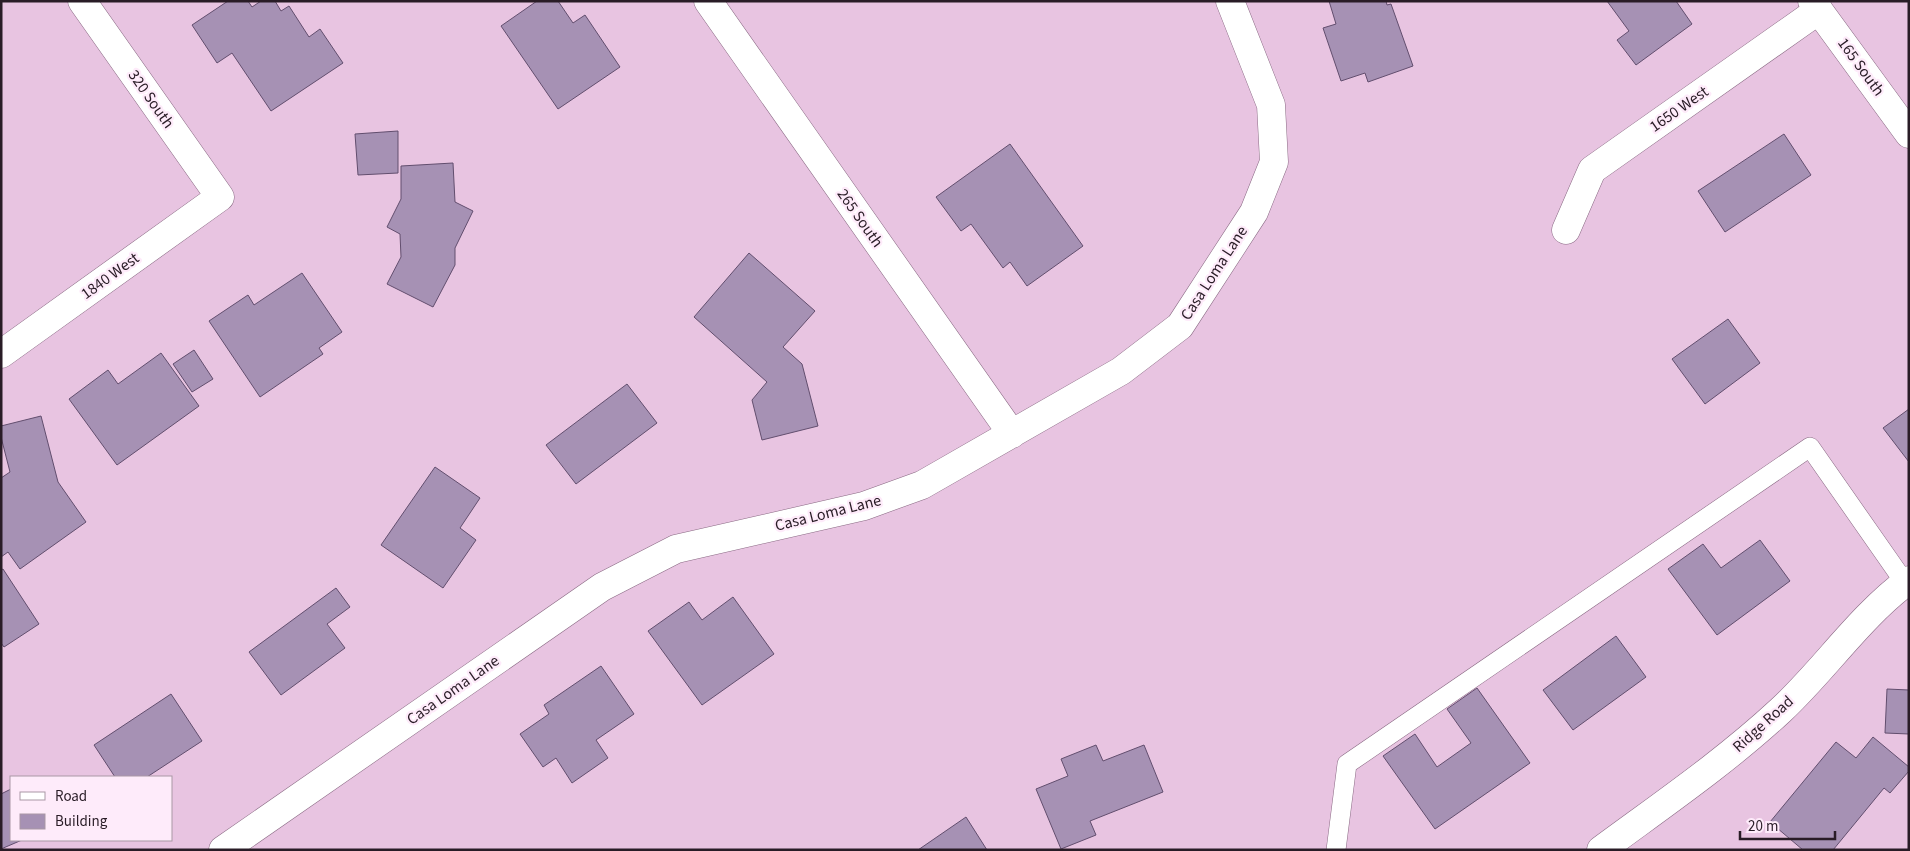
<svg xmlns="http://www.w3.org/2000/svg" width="1910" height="851" font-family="'Source Sans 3',sans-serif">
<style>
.building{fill:#a691b4;stroke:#624e6e}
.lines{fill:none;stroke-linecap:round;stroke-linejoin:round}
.service-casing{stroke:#896983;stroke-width:20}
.minor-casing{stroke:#896983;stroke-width:29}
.tertiary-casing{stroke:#896983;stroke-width:29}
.service{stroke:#fff;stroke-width:19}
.minor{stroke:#fff;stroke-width:28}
.tertiary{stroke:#fff;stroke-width:28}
.labels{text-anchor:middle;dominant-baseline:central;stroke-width:4.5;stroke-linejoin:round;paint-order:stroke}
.street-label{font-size:16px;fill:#291c26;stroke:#feebfa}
</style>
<rect width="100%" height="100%" fill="#e8c4e1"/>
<!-- building -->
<path class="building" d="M228,1H248L252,7L261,1H275L281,11L289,6L309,37L320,29L343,63L271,111L232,53L217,63L192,25Z
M537,1H558L573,23L585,15L620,67L558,109L501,26Z
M1329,1H1386L1387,5L1391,4L1413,66L1368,82L1365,73L1341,81L1323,28L1336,24Z
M1607,1H1676L1692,24L1636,65L1617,40L1629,31Z
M398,131V173L358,175L355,134Z
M1784,134L1811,175L1725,232L1698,191Z
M1010,144L1083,246L1027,286L1010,262L1003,268L971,224L961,231L936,197Z
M453,163L455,202L473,211L455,248V265L433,307L387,284L401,257L400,234L387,227L401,199V166Z
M749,253L815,311L783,347L802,364L818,426L762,440L752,400L767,382L694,317Z
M302,273L342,332L319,348L323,354L260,397L209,321L248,295L254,305Z
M1728,319L1760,363L1705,404L1672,359Z
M194,350L213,379L192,392L173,364Z
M161,353L199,406L117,465L69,399L108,370L118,384Z
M627,384L657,423L576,484L546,445Z
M1909,409V462L1883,428Z
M41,416L58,482L86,522L20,569L8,552L1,557V478L10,472L1,437V426Z
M435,467L480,498L460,528L476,540L443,588L381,545Z
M1760,540L1790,581L1717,635L1668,569L1703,544L1721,568Z
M3,569L39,624L4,647L1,643V570Z
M336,588L350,607L327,624L345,648L281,695L249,652Z
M733,597L774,654L702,705L648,631L689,602L702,620Z
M1616,636L1646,677L1573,730L1543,690Z
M601,666L634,714L596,740L608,758L572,783L556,758L543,767L520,734L549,714L544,705Z
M1477,688L1530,763L1435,829L1383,756L1415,734L1437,767L1471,743L1447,709Z
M1887,689L1909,690V734L1885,733Z
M171,694L202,741L147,777H115L94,745Z
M1873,737L1909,767V771L1890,793L1884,788L1833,850H1803L1770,822L1836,742L1856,758Z
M1096,745L1103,761L1144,745L1163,792L1090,821L1096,835L1061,849L1036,789L1068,776L1061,759Z
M11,789V840H22L1,849V794Z
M966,817L987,850H918Z"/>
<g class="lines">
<defs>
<path id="service" d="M1336,850L1347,764L1810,447L1905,583"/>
<path id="minor" d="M708,1L1012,434
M1812,1L1909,134
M1566,230L1592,170L1819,10
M1,354L220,197L82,1
M223,850L602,587L676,549L864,506L922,485L1121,371L1180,326L1254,212L1274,162L1271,105L1230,1"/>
<path id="tertiary" d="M1601,850C1662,805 1725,762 1781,710C1825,669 1860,616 1909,580"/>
</defs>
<!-- service casing -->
<use href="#service" class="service-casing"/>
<!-- minor casing -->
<use href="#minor" class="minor-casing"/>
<!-- tertiary casing -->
<use href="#tertiary" class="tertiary-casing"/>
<!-- service -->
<use href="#service" class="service"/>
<!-- minor -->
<use href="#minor" class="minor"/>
<!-- tertiary -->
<use href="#tertiary" class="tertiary"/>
</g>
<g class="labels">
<!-- street labels -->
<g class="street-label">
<text transform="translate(1861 67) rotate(54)">165 South</text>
<text transform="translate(151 99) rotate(55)">320 South</text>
<text transform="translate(1679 109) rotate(-35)">1650 West</text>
<text transform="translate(860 218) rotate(55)">265 South</text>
<text transform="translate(1214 273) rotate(-57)">Casa Loma Lane</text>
<text transform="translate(110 276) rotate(-36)">1840 West</text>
<text transform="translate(828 513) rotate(-14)">Casa Loma Lane</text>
<text transform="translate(453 690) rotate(-35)">Casa Loma Lane</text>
<text transform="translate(1763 724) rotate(-42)">Ridge Road</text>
</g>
</g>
<!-- border -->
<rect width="1910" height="851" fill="none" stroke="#291c26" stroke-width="5"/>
<!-- legend -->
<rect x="10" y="776" width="162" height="65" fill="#feebfa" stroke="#a998a5"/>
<rect x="20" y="792" width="25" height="8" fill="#ffffff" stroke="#a998a5"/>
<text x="55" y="801" font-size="15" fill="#291c26">Road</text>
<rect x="20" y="814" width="25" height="15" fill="#a691b4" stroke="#a998a5"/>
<text x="55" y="826" font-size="15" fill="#291c26">Building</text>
<!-- scale -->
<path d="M1740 831v8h95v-8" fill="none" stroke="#291c26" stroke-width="2.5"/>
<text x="1748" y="831" font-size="15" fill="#291c26" stroke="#feebfa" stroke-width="4" paint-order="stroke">20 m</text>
</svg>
